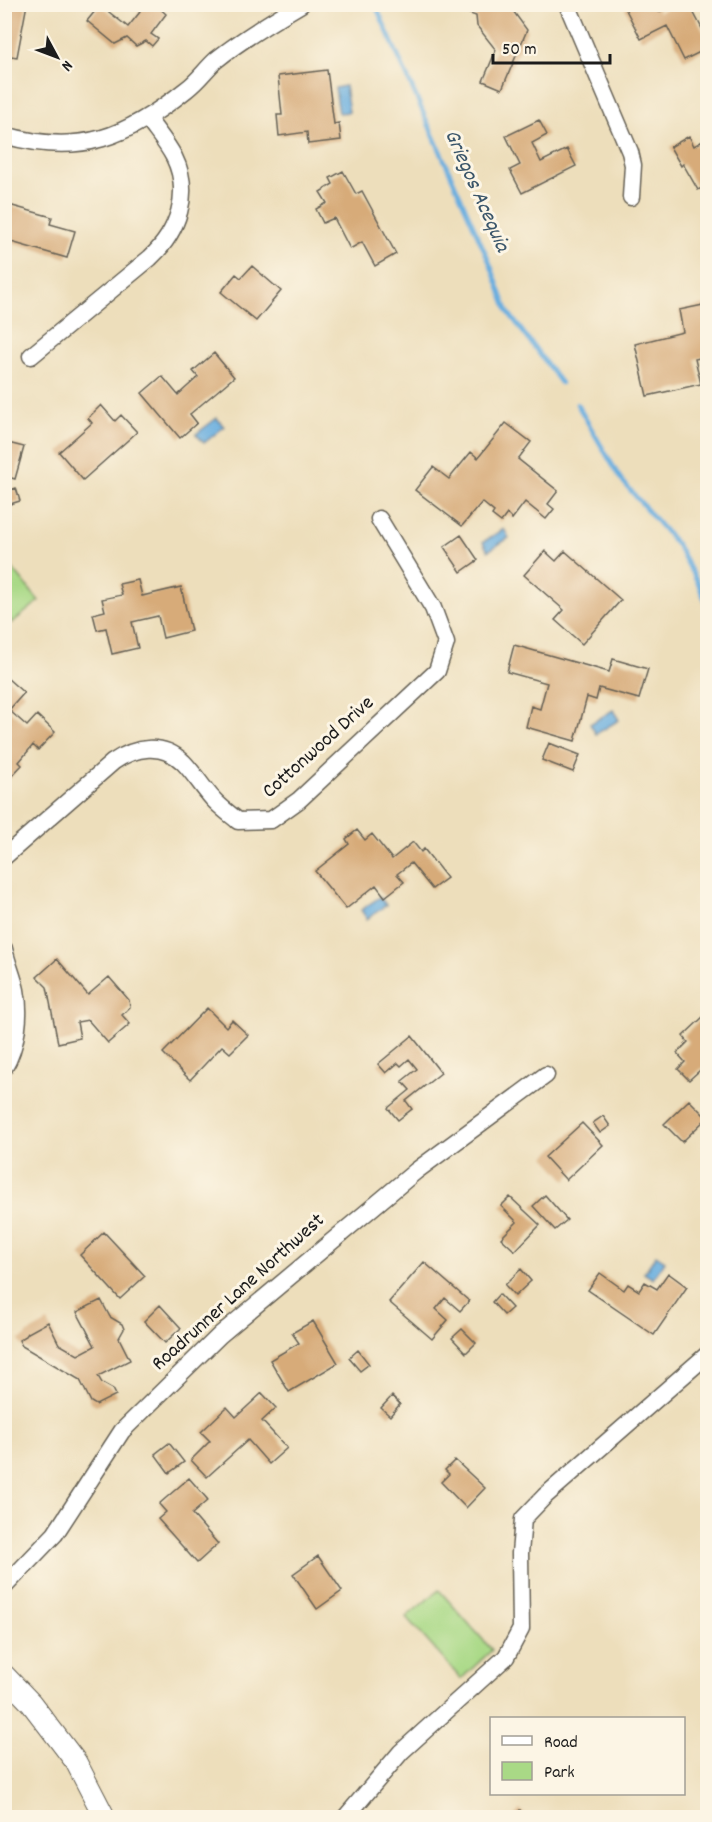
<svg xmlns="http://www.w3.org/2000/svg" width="712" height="1822" font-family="Dekko,sans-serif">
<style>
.green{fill:#a9d986;stroke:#627a51;stroke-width:1.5}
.water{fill:#69aedf;stroke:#42657e;stroke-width:1.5}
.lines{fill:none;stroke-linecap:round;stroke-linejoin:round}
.stream{stroke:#69aedf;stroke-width:4.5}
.building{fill:#d7ab79}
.minor-casing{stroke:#656054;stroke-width:19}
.tertiary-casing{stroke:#656054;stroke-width:23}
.minor{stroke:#fff;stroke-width:16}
.tertiary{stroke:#fff;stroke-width:21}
.labels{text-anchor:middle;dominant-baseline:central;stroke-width:6;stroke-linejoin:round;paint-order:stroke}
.street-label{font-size:21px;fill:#1c1c1c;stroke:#fcf5e5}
.water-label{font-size:22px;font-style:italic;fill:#3b566a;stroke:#fcf5e5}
</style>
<rect width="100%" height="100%" fill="#fcf5e5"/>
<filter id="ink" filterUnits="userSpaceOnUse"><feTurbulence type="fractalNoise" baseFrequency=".0167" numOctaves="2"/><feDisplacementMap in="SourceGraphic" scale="12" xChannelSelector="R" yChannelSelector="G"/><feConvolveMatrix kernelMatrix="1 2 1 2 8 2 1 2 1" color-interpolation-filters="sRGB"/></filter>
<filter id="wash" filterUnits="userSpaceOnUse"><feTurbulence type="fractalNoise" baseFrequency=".008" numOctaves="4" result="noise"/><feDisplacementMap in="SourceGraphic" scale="24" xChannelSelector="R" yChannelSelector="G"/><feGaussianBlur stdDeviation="1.35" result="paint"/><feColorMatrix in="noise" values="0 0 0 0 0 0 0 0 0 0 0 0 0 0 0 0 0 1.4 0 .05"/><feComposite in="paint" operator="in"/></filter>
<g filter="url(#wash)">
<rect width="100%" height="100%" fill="#eddebb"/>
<!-- green -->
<path class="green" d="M4,558L39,601L12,623L5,614Z
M439,1590L492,1650L461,1679L406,1617Z"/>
<!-- water -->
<path class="water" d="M345,86L349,112L339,113L335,88Z
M217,418L224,427L204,443L196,434Z
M504,529L509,538L488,551L483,542Z
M613,710L619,720L596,734L590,724Z
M380,897L386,905L367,919L361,910Z
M656,1255L665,1261L653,1279L644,1273Z"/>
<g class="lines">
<!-- stream -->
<path class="stream" d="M375,4L489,261L508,312L561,383
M577,404L620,478L677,545L697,581L708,606"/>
</g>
<g id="blocks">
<!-- building -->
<path class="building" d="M4,4H27L17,57L4,55Z
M137,4H155L166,14L151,34L158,39L152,46L146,41L136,46L127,38L115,44L87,21L100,5L128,27L140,12Z
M447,4H508L527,30L502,89L483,81L496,50L477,26L476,16L459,10L454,14Z
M623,4H656L659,12L674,4H689L708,40V48L684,60L667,26L641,39Z
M327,70L334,124L339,123L341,140L308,144L307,132L279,136L277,115H282L278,76Z
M539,120L547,135L532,143L541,162L567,149L576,166L522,193L510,170L520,165L506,136Z
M689,136L694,146L708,138V185L698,190L683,164L681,166L670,147Z
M343,171L356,194L362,191L396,254L375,266L362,242L350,249L334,218L323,223L316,209L327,203L320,192L333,184L330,178Z
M9,205L52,217L50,224L75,231L67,258L4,240V219Z
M252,266L281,291L256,321L221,292L236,274L241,278Z
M708,304V356L695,359L701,384L647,396L635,344L683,332L679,310Z
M214,353L234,377L190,414L197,423L180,438L142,393L162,376L178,395L198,377L193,371Z
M101,405L115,421L121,415L137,432L83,480L59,452L92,423L88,418Z
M506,423L531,442L518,459L558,491L548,504L554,509L546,519L525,502L512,519L507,514L501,522L492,515L494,512L482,502L462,526L415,490L433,467L449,479L471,452L478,458Z
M4,442L24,447L15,479L4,476Z
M16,488L20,501L10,504L5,492Z
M461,535L478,560L461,572L444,547Z
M545,551L556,561L565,551L621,600L582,644L555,620L564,610L524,575Z
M138,580L142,596L181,587L191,631L163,638L158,616L132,622L138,648L112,654L106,628L97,630L93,614L105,611L102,599L122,595L119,584Z
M514,645L609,672L613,659L648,669L639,699L599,688L596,700L587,697L575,741L526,727L531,706L540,709L547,683L507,672Z
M7,678L24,693L9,710L27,726L37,715L55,732L38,750L33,745L19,762L22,765L4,784V680Z
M549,743L580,755L573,772L542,760Z
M357,830L365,840L372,834L392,859L413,842L421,852L424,849L447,878L432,889L411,863L397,874L404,882L385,897L376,885L346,909L315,871L349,844L346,839Z
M57,959L88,995L109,977L129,1000L130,1007L122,1015L130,1024L108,1043L88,1020L77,1022L80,1038L58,1043L47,987L37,977Z
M207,1008L226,1027L232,1020L248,1035L230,1053L222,1046L190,1080L163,1053Z
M704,1016L708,1020V1063L689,1080L678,1069L685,1062L677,1053L688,1042L683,1036Z
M412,1036L441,1073L406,1101L412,1109L398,1120L388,1108L410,1090L402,1081L417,1069L409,1059L401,1066L398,1063L386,1073L378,1064Z
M689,1100L707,1118L682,1142L664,1124Z
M603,1116L610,1126L600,1133L593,1123Z
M582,1123L603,1145L566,1180L545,1157Z
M545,1195L567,1220L555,1230L533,1206Z
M510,1197L540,1225L515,1251L501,1238L517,1222L501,1206Z
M104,1232L145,1276L120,1299L80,1255Z
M424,1262L469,1301L460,1311L445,1298L436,1309L448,1320L432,1339L389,1302Z
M521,1269L531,1281L515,1296L505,1285Z
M600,1273L624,1290L628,1284L639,1291L645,1282L657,1289L668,1273L687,1287L654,1335L588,1290Z
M499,1294L512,1308L504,1315L492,1302Z
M101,1300L110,1317L122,1324L124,1329L119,1338L130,1360L98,1376L102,1383L113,1389L116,1395L96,1405L91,1402L80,1380L22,1346L19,1340L26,1336L28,1333L48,1322L59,1344L78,1355L95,1346L77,1312Z
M160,1305L181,1328L165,1343L144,1321Z
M313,1321L338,1363L289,1392L270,1360L299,1343L292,1333Z
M462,1329L476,1343L466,1353L452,1338Z
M358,1350L369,1364L360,1371L349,1358Z
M262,1393L276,1408L262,1421L287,1448L269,1464L248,1440L207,1477L191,1460L210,1441L201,1432L227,1407L236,1417Z
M392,1396L400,1404L390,1416L381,1408Z
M169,1443L184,1462L169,1473L155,1454Z
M455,1460L485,1488L466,1508L441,1482L449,1474L445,1470Z
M189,1478L208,1500L192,1514L218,1544L197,1563L158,1519L166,1512L159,1504Z
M318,1556L342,1591L317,1609L293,1574Z
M520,1810L527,1818H513Z"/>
</g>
</g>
<g filter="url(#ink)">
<use href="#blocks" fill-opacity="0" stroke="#656054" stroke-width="1.5"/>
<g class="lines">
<defs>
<path id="minor" d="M567,4L630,152L633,165L631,197
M4,135C81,157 127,137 187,89C198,81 206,69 216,60C242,39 272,21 301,4
M31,356L150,258C178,232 192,193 174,157C167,143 156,131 147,118
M4,857L113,762C135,747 162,742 183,762C194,773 202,787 213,799C220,807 230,814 238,821L271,820L299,800L437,671L446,643L433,608L379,519
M4,949C7,963 13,976 16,990C21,1015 17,1046 4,1068
M4,1587L55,1534L122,1431L220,1335L416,1171L546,1075
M345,1818L401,1752L506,1657L521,1629L520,1553L523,1519L545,1496L708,1354"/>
<path id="tertiary" d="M4,1675L31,1703L76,1762L105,1818"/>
</defs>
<!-- minor casing -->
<use href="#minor" class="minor-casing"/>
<!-- tertiary casing -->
<use href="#tertiary" class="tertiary-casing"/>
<!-- minor -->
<use href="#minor" class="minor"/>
<!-- tertiary -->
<use href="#tertiary" class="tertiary"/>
</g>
</g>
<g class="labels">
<!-- street labels -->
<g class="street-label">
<text transform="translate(319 748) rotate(-42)">Cottonwood Drive</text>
<text transform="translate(239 1293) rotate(-42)">Roadrunner Lane Northwest</text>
</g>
<!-- water labels -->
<g class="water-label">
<text transform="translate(476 191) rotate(66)">Griegos Acequia</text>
</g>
</g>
<!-- margin -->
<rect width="712" height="1822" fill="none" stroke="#fcf5e5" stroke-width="24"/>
<!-- legend -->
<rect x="490" y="1717" width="195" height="78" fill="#fcf5e5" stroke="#a29e95" stroke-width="1.5"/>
<rect x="502" y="1736" width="30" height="9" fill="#ffffff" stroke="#a29e95" stroke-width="1.5"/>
<text x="544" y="1747" font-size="18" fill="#1c1c1c">Road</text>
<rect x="502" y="1762" width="30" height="18" fill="#a9d986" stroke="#a29e95" stroke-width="1.5"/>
<text x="544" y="1777" font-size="18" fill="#1c1c1c">Park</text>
<!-- north arrow -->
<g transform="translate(57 57) rotate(131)" stroke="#fcf5e5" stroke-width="4.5" paint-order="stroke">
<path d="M0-4.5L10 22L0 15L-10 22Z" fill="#1c1c1c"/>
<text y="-9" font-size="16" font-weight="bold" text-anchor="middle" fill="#1c1c1c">N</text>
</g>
<!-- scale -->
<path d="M493 54v9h117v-9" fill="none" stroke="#1c1c1c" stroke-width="3"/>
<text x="502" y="54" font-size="18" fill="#1c1c1c" stroke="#fcf5e5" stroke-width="4.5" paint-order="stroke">50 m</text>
</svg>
